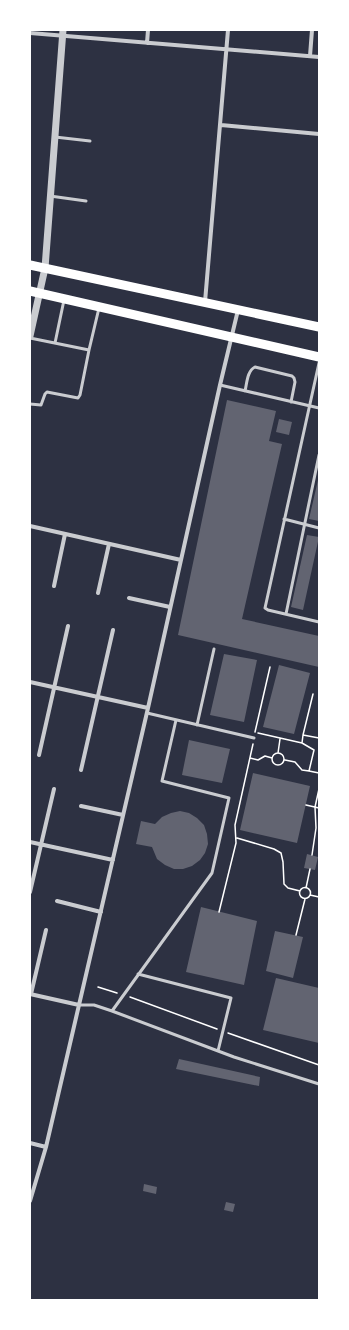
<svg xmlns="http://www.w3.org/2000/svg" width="349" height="1330" font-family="'Space Grotesk',sans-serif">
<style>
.building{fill:#626471}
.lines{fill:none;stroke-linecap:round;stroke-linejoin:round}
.path{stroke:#fff;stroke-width:1.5}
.service{stroke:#caccd0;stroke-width:3}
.minor{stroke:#caccd0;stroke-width:4}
.tertiary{stroke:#caccd0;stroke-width:7}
.primary{stroke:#fff;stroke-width:9}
</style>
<rect width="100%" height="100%" fill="#2d3142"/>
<!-- building -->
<path class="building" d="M227,400L276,411L269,441L282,444L242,619L319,636V667L178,635Z
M279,419L292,422L289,435L276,432Z
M318,480H319V521L309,519Z
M307,535L319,537L303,610L291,607Z
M224,654L257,660L244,722L210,715Z
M279,665L310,673L294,734L263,727Z
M189,740L230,749L222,783L182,775Z
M253,773L310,786L297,843L240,830Z
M180,811L189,813L197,818L204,825L207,834L208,844L205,853L200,860L192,866L183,869H174L165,865L157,859L152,847L136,844L141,821L155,824L162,817L171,813Z
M307,854L318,857L315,870L304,868Z
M201,907L257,921L244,985L186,972Z
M275,931L303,937L293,978L266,971Z
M276,978L319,988V1043L263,1030Z
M179,1059L260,1077L259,1086L176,1069Z
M144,1184L157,1187L156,1194L143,1191Z
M226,1202L235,1204L233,1212L224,1210Z"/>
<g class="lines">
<!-- path -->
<path class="path" d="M313,694L303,735L319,738
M255,732L270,667
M258,733L302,743L303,735
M302,743L314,750L309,771L319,773
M272 759a6 6 0 1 1 12 0a6 6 0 1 1-12 0Z
M278,753L280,739
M250,758L258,760L265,756L272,758
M285,760L295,762L302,770L309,771
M306,805L319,808
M237,838L274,849L281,853L283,862L284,884L288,888L300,891
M312,855L316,828L315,807L319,789
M299.5 893a5.5 5.5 0 1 1 11 0a5.5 5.5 0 1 1-11 0Z
M306,888L310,869
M310,895L319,897
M219,912L236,843L235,825L253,744
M296,935L305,899
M98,987L117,993
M130,997L217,1029
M228,1033L319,1065"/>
<!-- service -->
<path class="service" d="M55,137L90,141
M50,196L86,201
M30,338L89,350L99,308
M55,343L64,300
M319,363L265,608L268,610L319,622
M220,385L319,408
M245,391C247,383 247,371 255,367L292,376L294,378L295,382L291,402
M30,404L41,405L45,394L47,392L78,398L80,395L89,350
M284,519L319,528
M286,614L319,455
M147,713L254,738
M197,725L214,649
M138,974L231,998L218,1051
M79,1005H94L112,1011L234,1057L319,1084
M112,1011L212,873L229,798L162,781L176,720"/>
<!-- minor -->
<path class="minor" d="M30,33L319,57
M147,43L148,30
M310,56L312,30
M221,125L319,134
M205,302L228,30
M30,526L181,560
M54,586L65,534
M98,593L109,544
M129,598L170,607
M30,682L148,708
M39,755L68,626
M81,770L113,630
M81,806L123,815
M30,842L113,860
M30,892L54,789
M57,901L101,912
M30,994L79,1005
M31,994L46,930
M30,1143L46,1147
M30,1201L46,1147L148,708L220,385L238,310"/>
<!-- tertiary -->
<path class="tertiary" d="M30,336L45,268L63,30"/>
<!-- primary -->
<path class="primary" d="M30,265L319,327
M30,291L319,357"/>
</g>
<!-- border -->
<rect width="349" height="1330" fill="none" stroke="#ffffff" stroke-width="62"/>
</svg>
